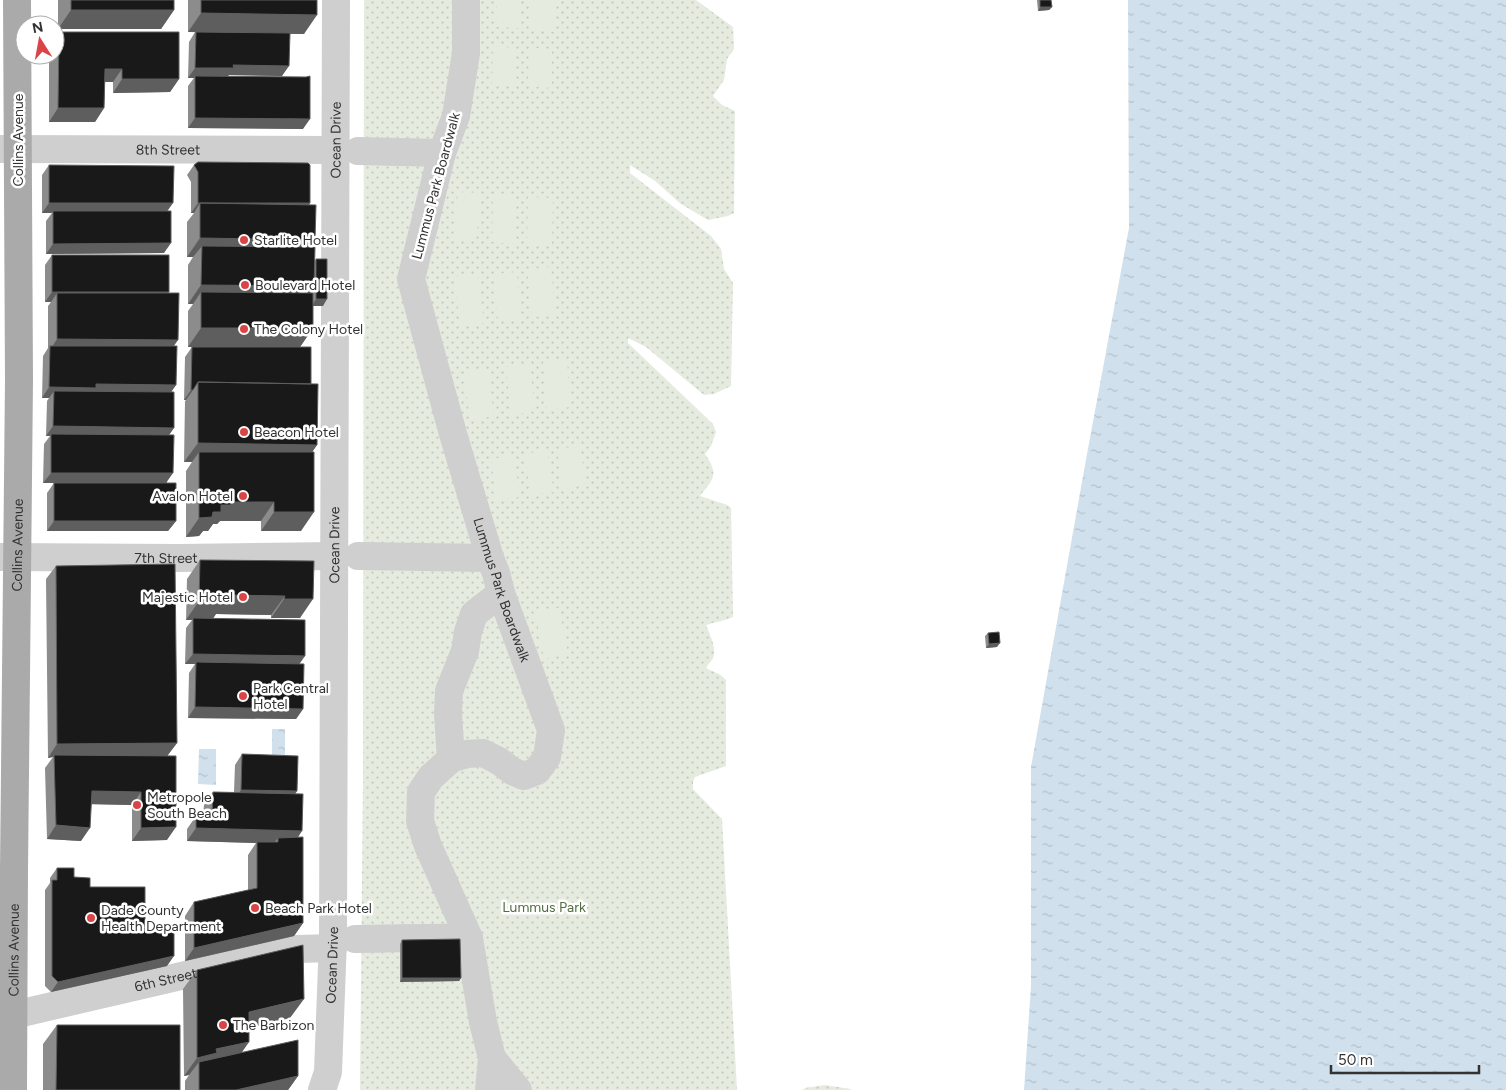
<svg xmlns="http://www.w3.org/2000/svg" width="1506" height="1090" font-family="Figtree,sans-serif">
<style>
.green{fill:url(#green-dots)}
.pitch{fill:#e5ebdf}
.water{fill:url(#water-ripples)}
.lines{fill:none;stroke-linecap:round;stroke-linejoin:round}
.minor{stroke:#cfcfcf;stroke-width:28}
.major{stroke:#aaa;stroke-width:28}
.wall{fill:#8c8c8c}
.shaded-wall{fill:#5e5e5e}
.building{fill:#191919;stroke:#5e5e5e}
.poi-dot{fill:#da4447;stroke:#fff;stroke-width:2}
.labels{text-anchor:middle;dominant-baseline:central;stroke-width:5;stroke-linejoin:round;paint-order:stroke}
.street-label{font-size:14px;fill:#323232;stroke:#fff}
.poi-label{font-size:14px;fill:#323232;stroke:#fff;text-anchor:start}
.park-label{font-size:14px;fill:#536c42;stroke:#fff}
</style>
<defs>
<pattern id="green-dots" width="8" height="8" patternUnits="userSpaceOnUse" patternTransform="scale(1.25)"><rect width="8" height="8" fill="#e5ebdf"/><path d="M2 2h.1M6 6h.1" fill="none" stroke="#c5cac0" stroke-width="1.8" stroke-linecap="round"/></pattern>
<pattern id="water-ripples" width="26" height="14" patternUnits="userSpaceOnUse" patternTransform="scale(1.25)"><rect width="26" height="14" fill="#d0e0ec"/><path d="M2 4q2-2 4 0t4 0M15 11q2-2 4 0t4 0" fill="none" stroke="#b3c1cb"/></pattern>
</defs>
<rect width="100%" height="100%" fill="#fff"/>
<!-- green -->
<path class="green" d="M364,0H696L733,27L734,49L727,59L724,80L713,96L722,105L735,111L734,213L728,216L708,220L681,204L655,181L630,165V173L711,236L721,249L724,269L733,283L731,386L714,394L704,395L646,347L628,338V343L713,424L716,432L711,446L705,454C719,475 714,478 700,496L727,505L731,508L733,617C724,621 715,622 706,625C710,635 717,648 713,658C712,661 708,664 706,668C714,672 721,674 726,680V766L695,777L693,782V789L722,819L737,1090H360L363,778Z
M825,1085L850,1089L851,1090H803L805,1088Z"/>
<!-- pitch -->
<path class="pitch" d="M497,0H520V28L496,27Z
M531,0H554L555,32L531,30Z
M493,46L516,48V86L492,85Z
M529,47L552,50V88L528,86Z
M458,192L482,193L476,241L453,240Z
M493,195L516,196V244L492,242Z
M528,197L553,198L552,246L527,245Z
M551,267L556,316L532,317L527,269Z
M517,272L521,319L498,321L493,274Z
M478,275L484,323L460,325L454,277Z
M567,360L570,407L547,410L543,362Z
M530,364L535,411L511,415L506,367Z
M488,369L494,416L470,420L464,372Z
M580,446L586,484L562,490L557,449Z
M547,450L554,492L531,495L524,454Z
M514,455L520,497L496,500L491,459Z
M559,608L568,654L544,659L535,612Z"/>
<!-- water -->
<path class="water" d="M1128,0H1506V1090H1024L1031,986V767L1087,454L1129,228Z
M272,729H285V756H272Z
M199,749H216V785L198,784Z"/>
<g class="lines">
<!-- minor -->
<g class="minor">
<path id="s1" d="M466,0V53L456,116L442,153L411,279L453,434L490,558L496,573L501,593L551,730L547,757L537,771L524,776L512,771L499,761L483,753L466,754L451,759L431,777L421,792L420,821L428,846L469,938L483,1022L492,1058L489,1090"/>
<path id="s2" d="M0,149L335,150"/>
<path d="M358,151L442,153"/>
<path d="M358,556L490,558"/>
<path id="s3" d="M0,557L179,558L334,556"/>
<path d="M451,759L448,714L449,691L465,651L468,632L474,614L501,593"/>
<path d="M355,939C393,939 431,937 469,938"/>
<path id="s4" d="M0,1018L298,949L333,948"/>
<path d="M492,1058L518,1090"/>
<path id="s5" d="M322,1090L328,1072L333,939L336,0"/>
</g>
<!-- major -->
<path class="major" id="s6" d="M13,1090L14,870L19,380L17,0"/>
</g>
<!-- wall -->
<path class="wall" d="M58,0H174V10L161,29H58Z
M188,0H317L304,34H290L282,76L229,75L228,76L303,129L188,128V86L194,78H188L189,42L195,32H188Z
M1037,0H1051L1052,7L1049,10L1038,11Z
M59,32L179,79L170,92L113,93V82H105L104,108L95,122H49V55H55V37Z
M49,165L168,211L164,253L46,254V221L52,213H42V175Z
M194,165L310,203L309,205L310,247L315,261L316,259L323,306H313V328L300,347L311,384L317,445L312,452L301,531H261V521H220L217,524H213L208,531H203L199,536L186,537V471L192,462H184L185,401L186,400H184L185,357L192,347H297H188V311L193,304H188V265L193,257H187V222L194,213H191V182L187,175Z
M52,255L168,293L174,346L176,385L171,392L167,483L176,521L168,531H47V493L54,483H43L44,444L50,436H46L47,401L49,398H42L43,356L48,348V306L51,302H45V265Z
M200,560L314,561L300,618H271V615L216,614L213,618L299,664L303,709L296,719L188,718L189,673L195,664H185L186,628L192,620H186L187,579Z
M56,566L177,743L168,755L167,840L132,841V805L91,804L81,841L47,839L45,768L53,757L48,758L46,579Z
M988,633L997,647L986,648L985,636Z
M242,754L297,791L295,794L303,923L294,936L185,961V916L194,902L248,890V855L256,843L187,841V829L196,816H203L204,805L213,792H234L235,765Z
M57,868L90,887L145,928L167,966L51,992L45,986V890L50,883V878Z
M402,940L461,978L459,981L400,982V944Z
M197,970L290,1018L249,1028L242,1052L298,1076L288,1090H185V1081L189,1075L184,1076L183,989Z
M57,1025L180,1090H43V1044Z"/>
<!-- shaded-wall -->
<path class="shaded-wall" d="M1040,7H1052L1049,10L1038,11Z
M71,10H174L161,29H58Z
M201,13L317,15L304,34L188,32Z
M233,65L289,66L282,76L229,75L226,78L195,76L194,78H188L195,68Z
M105,69H122L113,82H95Z
M122,79H179L170,92L113,93Z
M58,108H104L95,122H49Z
M195,118L310,119L303,129L188,128Z
M49,203H173L166,213L53,211L52,213H42Z
M198,203H310L303,213L200,203L194,213H191Z
M200,238L315,240L302,259L202,246L193,257H187Z
M171,243L164,253L46,254L53,244Z
M201,285L314,286L301,305L201,292L193,304H188Z
M52,292H169L162,302L57,293L51,302H45Z
M316,299H327L323,306H312Z
M201,328H313L300,347H188Z
M57,339L178,340L169,353L50,350Z
M96,384L176,385L169,395L54,391L49,398H42L49,387Z
M191,390H193L186,400H184Z
M53,426L174,428L167,438L51,434L50,436H46Z
M198,443L317,445L304,464L199,452L192,462H184Z
M51,473H173L166,483H43Z
M231,502H274L261,521H220L217,524H213L208,531H203L199,536L186,537L199,518L213,512L221,505Z
M274,512H314L301,531H261Z
M54,521H176L168,531H47Z
M225,595L285,596L271,615L216,614L212,620L193,618L192,620H186L199,601Z
M284,599H313L300,618H271Z
M1000,643L997,647L986,648L989,644Z
M193,654L305,656L298,666L196,662L195,664H185Z
M195,707L303,709L296,719L188,718Z
M177,743L167,756L54,755L53,757L48,758L57,744Z
M241,790L297,791L290,801L234,800Z
M92,791L141,792L132,805L82,804Z
M56,825L90,828L81,841L47,839Z
M176,827L167,840L132,841L141,828Z
M196,828L302,831L293,845L278,842V838L273,844L257,842L256,843L187,841Z
M303,923L294,936L185,961L194,948Z
M174,956L167,966L51,992L58,982Z
M402,978H461L459,981L400,982Z
M304,999L290,1018L236,1031L249,1012Z
M249,1042L236,1061L199,1062L189,1075L184,1076L197,1058L216,1049Z
M298,1076L288,1090H236Z"/>
<!-- building -->
<path class="building" d="M71,0H174V10H71Z
M201,0H317V15L201,13Z
M1040,0H1051L1052,7H1040Z
M59,32H179V79H122V69H105L104,108H58Z
M196,32L290,33L289,66L233,65L234,68H195Z
M195,76L306,77L310,76V119L195,118Z
M198,162L308,163L310,165V203H198V172L194,165Z
M49,165L174,166L173,203H49Z
M200,203L316,205L315,240L200,238Z
M53,211H171V243L53,244Z
M202,246L315,247L314,286L201,285Z
M52,255H169V292H52Z
M316,259H327V299H316Z
M201,292L313,293V328H201Z
M57,293H179L178,340L57,339Z
M50,346H177L176,385L96,384V388L49,387Z
M192,347H311V384L198,382L193,390H191Z
M198,382L318,384L317,445L198,443Z
M54,391L174,392V428L53,426Z
M51,434L174,435L173,473H51Z
M199,452H314V512H274V502H231V505H221V512H213L212,517L199,518Z
M54,483H176V521H54Z
M200,560L314,561L313,599H284L285,596L225,595V601H199Z
M175,564L177,743L57,744L56,566Z
M193,618L305,620V656L193,654Z
M999,632L1000,643L989,644L988,633Z
M196,662L304,664L303,709L195,707Z
M242,754L298,756L297,791L241,790Z
M54,755L176,756V827L141,828V792L92,791L90,828L56,825Z
M213,792L303,794L302,831L196,828V816H212Z
M303,837V923L194,948V902L257,888V842H278V838Z
M57,868H74V877L90,878V887H145V928H174V956L58,982L52,976V880H57Z
M460,939L461,978H402V940Z
M303,945L304,999L249,1012V1042L216,1049L217,1053L197,1058V970Z
M57,1025H180V1090H56Z
M298,1040V1076L236,1090H199V1062Z"/>
<!-- markers -->
<g class="poi-dot">
<circle cx="244" cy="240" r="5"/>
<circle cx="245" cy="285" r="5"/>
<circle cx="244" cy="329" r="5"/>
<circle cx="244" cy="432" r="5"/>
<circle cx="243" cy="496" r="5"/>
<circle cx="243" cy="597" r="5"/>
<circle cx="243" cy="696" r="5"/>
<circle cx="137" cy="805" r="5"/>
<circle cx="255" cy="908" r="5"/>
<circle cx="91" cy="918" r="5"/>
<circle cx="223" cy="1025" r="5"/>
</g>
<g class="labels">
<!-- street labels -->
<g class="street-label">
<text transform="translate(18 140) rotate(-90)">Collins Avenue</text>
<text stroke="none"><textPath href="#s5" startOffset="951">Ocean Drive</textPath></text>
<text stroke="none"><textPath href="#s2" startOffset="168">8th Street</textPath></text>
<text transform="translate(436 186) rotate(-75)">Lummus Park Boardwalk</text>
<text stroke="none"><textPath href="#s6" startOffset="545">Collins Avenue</textPath></text>
<text stroke="none"><textPath href="#s5" startOffset="546">Ocean Drive</textPath></text>
<text stroke="none"><textPath href="#s3" startOffset="166">7th Street</textPath></text>
<text stroke="none"><textPath href="#s1" startOffset="610">Lummus Park Boardwalk</textPath></text>
<text stroke="none"><textPath href="#s6" startOffset="140">Collins Avenue</textPath></text>
<text stroke="none"><textPath href="#s5" startOffset="126">Ocean Drive</textPath></text>
<text stroke="none"><textPath href="#s4" startOffset="170">6th Street</textPath></text>
</g>
<!-- poi labels -->
<g class="poi-label">
<text x="254" y="240">Starlite Hotel</text>
<text x="255" y="285">Boulevard Hotel</text>
<text x="254" y="329">The Colony Hotel</text>
<text x="254" y="432">Beacon Hotel</text>
<text x="233" y="496" text-anchor="end">Avalon Hotel</text>
<text x="233" y="597" text-anchor="end">Majestic Hotel</text>
<text x="253" y="688">Park Central<tspan x="253" dy="16">Hotel</tspan></text>
<text x="147" y="797">Metropole<tspan x="147" dy="16">South Beach</tspan></text>
<text x="265" y="908">Beach Park Hotel</text>
<text x="101" y="910">Dade County<tspan x="101" dy="16">Health Department</tspan></text>
<text x="233" y="1025">The Barbizon</text>
</g>
<!-- park labels -->
<g class="park-label">
<text x="544" y="907">Lummus Park</text>
</g>
</g>
<!-- north arrow -->
<g transform="translate(40 40) rotate(349)"><circle r="24" fill="#ffffff" stroke="#adadad"/>
<path d="M0-4L9 19L0 12L-9 19Z" fill="#da4447"/>
<text y="-8" font-size="14" font-weight="bold" text-anchor="middle" fill="#323232">N</text>
</g>
<!-- scale -->
<path d="M1331 1065v8h148v-8" fill="none" stroke="#323232" stroke-width="2.5"/>
<text x="1338" y="1065" font-size="15" fill="#323232" stroke="#ffffff" stroke-width="4" paint-order="stroke">50 m</text>
</svg>
